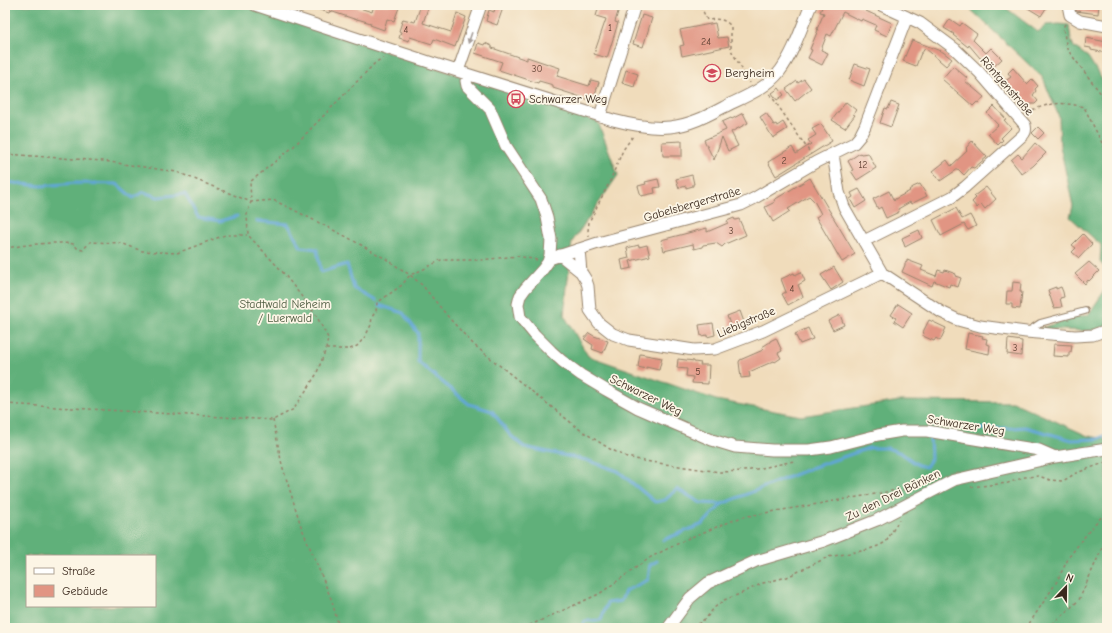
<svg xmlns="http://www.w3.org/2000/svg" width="1112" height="633" font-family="'Comic Neue',sans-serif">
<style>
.forest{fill:#61b07a;stroke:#4e6d4c;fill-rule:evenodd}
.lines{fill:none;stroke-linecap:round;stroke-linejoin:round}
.stream{stroke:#61a6d7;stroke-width:3}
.building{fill:#e19583}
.service-casing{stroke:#96836c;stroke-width:8}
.minor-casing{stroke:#96836c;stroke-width:13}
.path{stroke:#96836c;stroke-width:1.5;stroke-dasharray:3 3;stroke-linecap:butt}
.service{stroke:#fff;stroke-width:5.5}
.minor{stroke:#fff;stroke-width:11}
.oneway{fill:#a79f9a}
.labels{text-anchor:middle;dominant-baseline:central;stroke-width:3.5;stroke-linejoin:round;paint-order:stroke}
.number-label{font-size:10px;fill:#644537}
.poi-label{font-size:12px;fill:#3b2a1e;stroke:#fcf5e5;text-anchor:start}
.street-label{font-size:12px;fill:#3b2a1e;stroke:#fcf5e5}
.park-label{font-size:12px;fill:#4d5b40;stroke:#fcf5e5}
</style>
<rect width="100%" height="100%" fill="#fcf5e5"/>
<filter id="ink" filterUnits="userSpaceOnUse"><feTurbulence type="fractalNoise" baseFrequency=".025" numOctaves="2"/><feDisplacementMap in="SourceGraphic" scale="8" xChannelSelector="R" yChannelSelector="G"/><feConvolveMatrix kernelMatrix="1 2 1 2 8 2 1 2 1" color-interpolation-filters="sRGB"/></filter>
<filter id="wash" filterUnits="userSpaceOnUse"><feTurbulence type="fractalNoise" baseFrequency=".012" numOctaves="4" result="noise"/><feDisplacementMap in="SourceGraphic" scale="16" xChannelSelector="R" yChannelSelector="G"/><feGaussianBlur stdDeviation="0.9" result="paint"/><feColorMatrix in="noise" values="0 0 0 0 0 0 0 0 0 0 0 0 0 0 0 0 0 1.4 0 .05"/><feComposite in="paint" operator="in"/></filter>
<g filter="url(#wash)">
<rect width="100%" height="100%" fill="#f0dcbb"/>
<!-- forest -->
<path class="forest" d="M5,5H242L395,54L598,122L618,175L572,242L564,315L588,356L716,400L801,416L900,401L1013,402L1088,436L1107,439V628H5ZM27,556H155V606H27Z
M966,5H1002L1038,32L1046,25L1059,24L1069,25L1071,40L1074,47L1088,57L1103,81L1107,94V270L1100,262L1101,245L1070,217L1073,206L1060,146L1059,117L1043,78Z
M1107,287V326L1091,331L1039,329L1076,317L1088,315Z"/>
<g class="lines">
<!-- stream -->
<path class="stream" d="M5,182L41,186L76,183L117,184L133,198L143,192L158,197L185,194L198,217L220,221L237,216
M257,221L288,224L301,247L317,249L321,272L347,264L354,288L376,301
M379,305L403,313L418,333V362L469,404L492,411L510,435L524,447L586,460L618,471L655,502L665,500L677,489L701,503L722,504L811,468L869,448H887L901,453L918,465L926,467L931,459L930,436
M934,426L940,425L978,429L1012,428L1025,427L1072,440L1098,439L1107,434
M663,540L703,524L722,504
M564,628H565
M581,628L585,621L601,620L607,603L621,601L625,591L648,580L650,565L657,561"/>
</g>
<g id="blocks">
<!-- building -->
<path class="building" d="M309,5H350L372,12L374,5H400L394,21L387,19L384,30L370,25L371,23L357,19V20L330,11L329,13L309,6Z
M421,5H429L423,23L451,32L457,13L466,17L455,47L434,39L432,44L410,37L409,41L399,38L401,32L399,31L403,19L415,22Z
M496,5H504L497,25L486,21L489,10L494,12Z
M607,5H620L615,22L618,23L607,58L594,54L606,19L596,16L599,6L606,8Z
M823,5H856L866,10V11L892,23L887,36L874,30L876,25L862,19L861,21L843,12L831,36L827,34L821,50L828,53L822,65L808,58L812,50L810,49L818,30L817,29L824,13L820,12Z
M1023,5H1048L1041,16Z
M1075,5H1099L1098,14L1076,11Z
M642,15L652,18L643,47L633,44Z
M950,19L960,26L962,23L977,34L973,40L986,53L991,48L1002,59L991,69L981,58H980L969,45L968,47L953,35L954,34L944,28Z
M715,23L718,38L727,37L729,46L682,56L680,46L684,45L680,30Z
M1086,38L1107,42V53L1091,50V48L1085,47Z
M912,40L943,52L952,59L946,66L925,48L922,53H921L916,66L903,61Z
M478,43L484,45L485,43L492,46V48L527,60V57L560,68L557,76L576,82L589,86L591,80L599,82L593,101L553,88V85L539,81L538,83L499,70L502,62L475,53Z
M855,64L870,69L864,86L849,80Z
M953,66L967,78L965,81L984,97L979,103L977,102L973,106L942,79Z
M1013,68L1027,84L1032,79L1038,86L1035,89L1036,91L1033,95L1038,101L1035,104H1031L1026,107L1004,82L1011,77L1008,73Z
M626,70L638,74L634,87L622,83Z
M804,79L811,88L795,101L786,89L797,81L798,83Z
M779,88L784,95L777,100L772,93Z
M846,102L856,110L853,114L855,115L845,128L832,120Z
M891,102L899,105L891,127L880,123L885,108L888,109Z
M994,106L1006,119L1004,120L1011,128L1001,138L1003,140L998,145L988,134L998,125L987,113Z
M743,113L748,123L731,132L738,146L728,151L722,137L714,160L704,140L726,130L722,122L731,118L732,119Z
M766,113L774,125L776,124L777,126L783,122L787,129L773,138L760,117Z
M821,124L832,141L776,176L768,162L792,147L796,154L811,144L808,140L816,135L812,129Z
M1038,127L1044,133L1038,139L1032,133Z
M682,141V156H663L662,142Z
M972,141L987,157L974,168L971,167L964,175L958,169L940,181L933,171L947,160L951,166L967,151L966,150L967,149L966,148Z
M1035,143L1046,153L1033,166L1022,174L1011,160L1018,154L1022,158Z
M860,153L861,154L868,153L876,168L857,180L851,171L853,170L848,161Z
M692,175L694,184H693V186L686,188V186L679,188L676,179Z
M810,178L855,254L842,262L816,217L821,214L819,210L814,201L809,196L788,209L790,211L773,222L765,207L775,202L774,200Z
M658,179L660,187L654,188L655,193L641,196L638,186L646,184L645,182Z
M920,184L927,196L911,204L910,202L898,209L899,212L886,218L881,207L878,209L873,199L889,191L894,201L895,199L910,191L909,190L913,187Z
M986,187L996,199L985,209L981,204L977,208L972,202L976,198L974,196Z
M859,189L866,201L855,208L850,199L853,197L851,193Z
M956,208L962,219L970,215L976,226L968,230L964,224L941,236L933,220Z
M734,218L735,220L739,219L746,235L725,244L722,247L716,243L703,245L702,247L694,249L693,244L664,251L661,240L707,228V232L728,223L727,221Z
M919,230L922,238L905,247L902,238Z
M1083,234L1092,244L1079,258L1072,252L1076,248L1072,245Z
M639,245V247L647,245L650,256L630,261L632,268L623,270L621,260L629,258L627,248Z
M907,260L923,266L921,270L936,276L938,270L944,272L945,270L956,274L955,276L961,278L958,287L950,284L949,287L934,281L932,286L902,272L905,265V263L907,262Z
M1089,262L1099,271L1089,281L1088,280L1085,284L1075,274Z
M834,267L843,282L831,290L821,275Z
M801,272L805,281L798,285L803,297L788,305L782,294L786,292L781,279L794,273L795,275Z
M1013,282L1021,283L1020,292H1022L1020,309L1012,308V304H1006L1007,291H1012Z
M1056,287V289L1061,287L1063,292L1064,297L1060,298L1062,307L1054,308L1048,290Z
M898,304L912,313L903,327L894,321L896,318L891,315Z
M740,311L744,322L731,327L727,316Z
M840,315L844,325L833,330L828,321Z
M929,320L946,328L940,341L936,338L934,341L923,336L924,333L923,332Z
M713,323L715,335L707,337V335L701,336L699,325Z
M808,328L813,339L800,344L795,334Z
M589,333L594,336L608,341L603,353L592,349L593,345L584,339Z
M968,333L983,336L982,338L987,339L986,344L990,345L989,354L965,349Z
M776,338L782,351L778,353L781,358L775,362L774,361L749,372L750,377L741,378L739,362L740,360L763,350L762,347L770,342V341Z
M1008,339L1022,341L1021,356L1007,354Z
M1054,344L1072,345L1071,352H1069V357L1053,356Z
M640,354L662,358L659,370L646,367V369L638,367Z
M678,359L694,361V362L701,363L700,365H709L708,384L692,383L693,377L686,376L687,369L677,368Z"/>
</g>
</g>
<g filter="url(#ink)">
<use href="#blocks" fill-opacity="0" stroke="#96836c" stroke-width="1"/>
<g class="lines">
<defs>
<path id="service" d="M1028,331L1040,323L1085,311"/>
<path id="minor" d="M255,5L435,64L613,120C632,125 651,129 670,127C690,125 707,116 724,107C744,97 766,89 780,71C794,52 802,26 811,5
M1068,5L1070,15L1080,21L1107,26
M458,71L481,5
M468,75L466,81L467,86L490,109L506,146L541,199L547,217L551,239L550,255L548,262L543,269L525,289L520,296L518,304L520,317L535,335L551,351L562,361L581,375L606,390L638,408L712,440L735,447L772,450H809L831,447L878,435L902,431H927L1039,450L1055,457
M600,116L635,5
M833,154L839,192L844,207L882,273L941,312L958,320L980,326L1026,332L1075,336L1093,335L1107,330
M864,241L952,197L965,187L1023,135C1026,132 1026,129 1025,125L979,72L955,49L920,23L881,5
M579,249L581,272L586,280L588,286L590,310L599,323L613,334L629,340L694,350L715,349L763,331L882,273
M560,255L581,272
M549,259L598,243L741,205L753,199L816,162L854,143L860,136L865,126L907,17
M668,628L690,598L708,583L756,561L824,541L877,520L954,480L1055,457L1107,449"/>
</defs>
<!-- service casing -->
<use href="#service" class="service-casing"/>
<!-- minor casing -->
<use href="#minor" class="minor-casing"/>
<!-- path -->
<path class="path" d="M694,5L702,9L707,20C718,19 723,18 731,26V50L750,83
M1065,24L1063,28L1067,49L1102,95L1106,119V134L1105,148V162L1107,171
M770,94L811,154
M1027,112C1050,103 1059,101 1084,107L1104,147
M5,154L103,161L177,172L251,202L273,200L292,209L347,237L386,259L410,275L422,285L450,319L474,345L579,429L610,449L627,457L644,461L720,472L744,471L762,468L794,461
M589,237L588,231L589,222L610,181L623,150L633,136
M5,248C28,245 51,241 74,244L78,249L83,250L90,242L121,243L142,251L177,253L225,235H247
M326,349H350L357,346L365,337L371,325L372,317L376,311L377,303L402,285L410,275L422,270L441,260H480L518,256L537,260
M5,404L273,420L294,409L316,375L326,349L328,338L316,315L281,270L248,235L247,214L251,202L250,182L293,147L376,62L383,58
M273,420L282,465L301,526L332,601L339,628
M971,487L1008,483L1025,477L1039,476L1050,480L1063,481L1076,473L1107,462
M524,628L599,594L651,557L689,538L742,517L898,490L912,489
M693,628L707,617L714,608L724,600L740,594L763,583L787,577L828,557L867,550L878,546L886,542L899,520
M1025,628L1031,621L1056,583L1069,557L1092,527L1107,511
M1048,628L1079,600L1107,537"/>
<!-- service -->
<use href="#service" class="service"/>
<!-- minor -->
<use href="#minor" class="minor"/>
</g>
<!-- one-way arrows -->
<defs><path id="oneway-solid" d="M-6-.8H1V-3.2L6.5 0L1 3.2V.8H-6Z"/></defs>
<use class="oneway" href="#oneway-solid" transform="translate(470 38) rotate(109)"/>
</g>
<!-- icons -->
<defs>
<symbol id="school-ring" viewBox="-11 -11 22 22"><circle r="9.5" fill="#fcf5e5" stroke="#d1495b" stroke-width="1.5"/><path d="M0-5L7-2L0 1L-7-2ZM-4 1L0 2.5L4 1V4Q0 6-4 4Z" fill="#d1495b"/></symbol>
<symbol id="bus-ring" viewBox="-11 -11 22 22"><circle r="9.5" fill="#fcf5e5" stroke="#d1495b" stroke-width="1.5"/><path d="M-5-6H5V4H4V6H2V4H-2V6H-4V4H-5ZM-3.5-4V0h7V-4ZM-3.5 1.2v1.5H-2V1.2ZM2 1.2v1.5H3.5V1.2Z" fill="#d1495b"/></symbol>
</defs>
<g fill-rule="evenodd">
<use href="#school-ring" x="702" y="63" width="20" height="20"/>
<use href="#bus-ring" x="506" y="89" width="20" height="20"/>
</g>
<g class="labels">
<!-- number labels -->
<g class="number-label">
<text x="610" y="28">1</text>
<text x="406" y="30">4</text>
<text x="706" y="42">24</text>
<text x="537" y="69">30</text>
<text x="784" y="161">2</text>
<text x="863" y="165">12</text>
<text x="731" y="231">3</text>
<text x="792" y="289">4</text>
<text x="1015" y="348">3</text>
<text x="698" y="372">5</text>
</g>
<!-- poi labels -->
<g class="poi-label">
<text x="725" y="73">Bergheim</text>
<text x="529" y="99">Schwarzer Weg</text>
</g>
<!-- street labels -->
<g class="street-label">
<text transform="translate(1007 86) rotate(49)">Röntgenstraße</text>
<text transform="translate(692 204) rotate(-16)">Gabelsbergerstraße</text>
<text transform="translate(746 322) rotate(-23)">Liebigstraße</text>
<text transform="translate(646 395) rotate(26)">Schwarzer Weg</text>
<text transform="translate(966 425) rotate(9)">Schwarzer Weg</text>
<text transform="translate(893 495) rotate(-26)">Zu den Drei Bänken</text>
</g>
<!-- park labels -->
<g class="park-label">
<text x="285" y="304">Stadtwald Neheim<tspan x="285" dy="14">/ Luerwald</tspan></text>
</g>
</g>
<!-- margin -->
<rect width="1112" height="633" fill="none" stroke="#fcf5e5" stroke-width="20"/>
<!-- legend -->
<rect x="26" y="555" width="130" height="52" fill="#fcf5e5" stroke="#afa495"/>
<rect x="34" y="568" width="20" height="6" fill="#ffffff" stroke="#afa495"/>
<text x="62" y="575" font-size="12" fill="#3b2a1e">Straße</text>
<rect x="34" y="585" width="20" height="12" fill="#e19583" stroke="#afa495"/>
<text x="62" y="595" font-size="12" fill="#3b2a1e">Gebäude</text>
<!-- north arrow -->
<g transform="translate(1066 587) rotate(22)" stroke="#fcf5e5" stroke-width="3" paint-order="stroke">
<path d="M0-3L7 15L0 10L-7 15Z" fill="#3b2a1e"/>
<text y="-6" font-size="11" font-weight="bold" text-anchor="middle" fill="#3b2a1e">N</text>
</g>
</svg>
